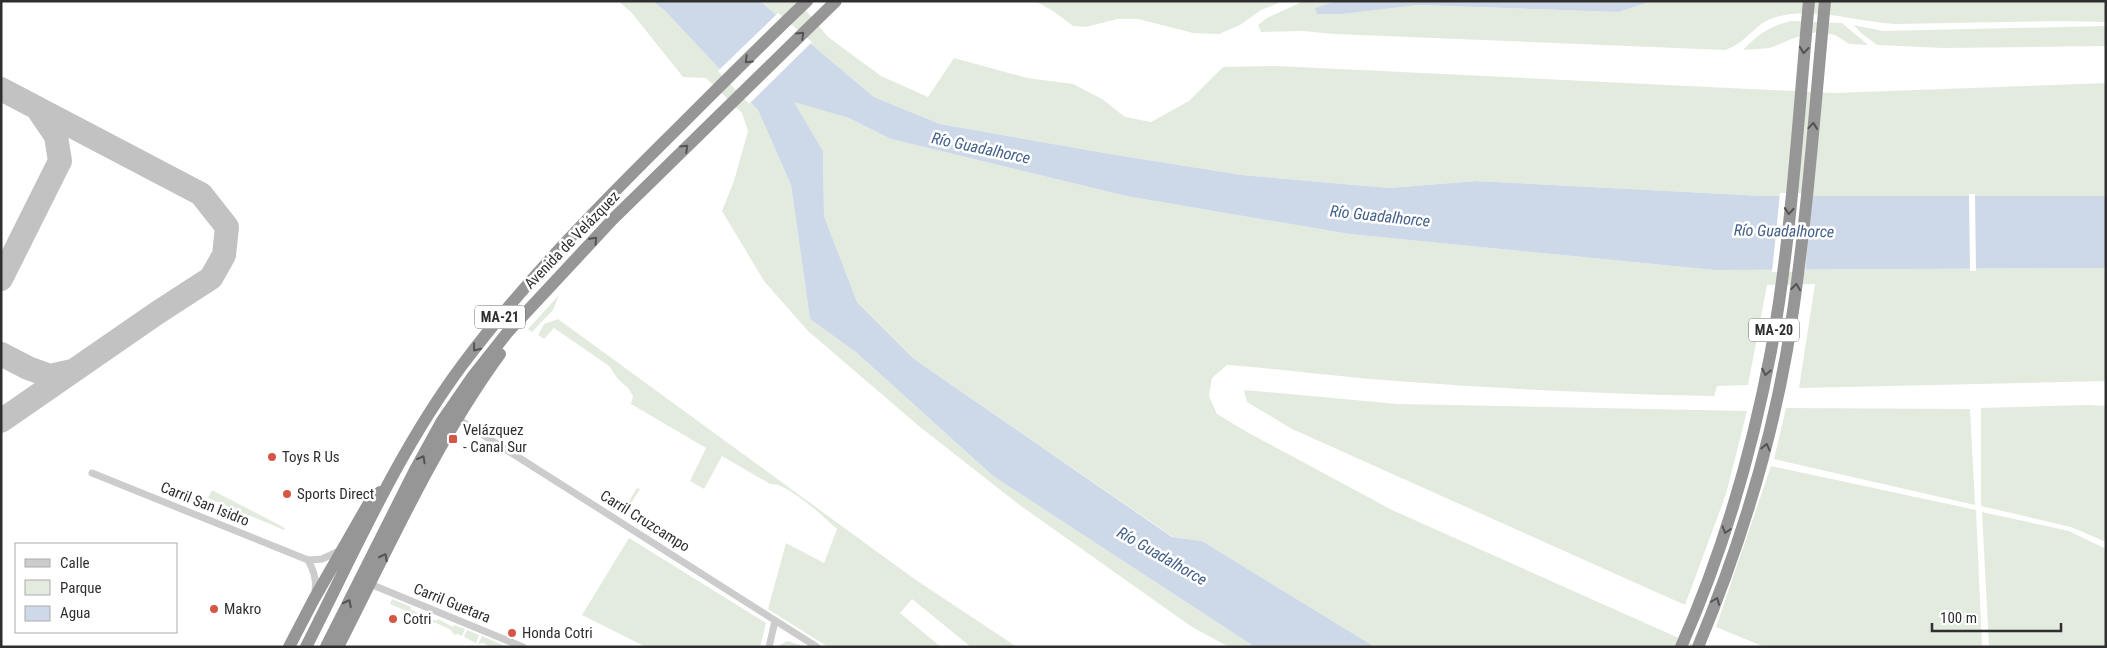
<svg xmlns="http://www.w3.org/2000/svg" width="2107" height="648" font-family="'Roboto Condensed',sans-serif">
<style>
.green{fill:#e3ebdf}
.water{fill:#cdd8e9}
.pier{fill:#fff}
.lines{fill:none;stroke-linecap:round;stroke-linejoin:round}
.taxiway{stroke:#c2c2c2;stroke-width:24}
.street{stroke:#ccc;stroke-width:7}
.highway{stroke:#969696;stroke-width:12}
.oneway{stroke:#535353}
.poi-dot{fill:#d55743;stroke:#fff;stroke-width:2}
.labels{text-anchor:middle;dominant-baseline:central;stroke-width:5;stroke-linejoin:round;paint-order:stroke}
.shield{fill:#fff;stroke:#6d6d6d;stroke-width:1}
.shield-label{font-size:14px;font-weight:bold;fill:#2f2f2f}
.street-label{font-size:15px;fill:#2f2f2f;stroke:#fff}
.poi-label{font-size:15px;fill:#2f2f2f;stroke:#fff;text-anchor:start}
.water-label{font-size:16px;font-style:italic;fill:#44608a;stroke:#fff}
</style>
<rect width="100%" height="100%" fill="#fff"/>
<!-- green -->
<path class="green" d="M618,1H653L666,12L758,110L791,185L810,319L857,353L993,476L1255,647H1229L1192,627L1021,506L920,427L808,331L764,281L722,211L734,181L748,131L742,113L706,78L683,77L631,12Z
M760,1H798L828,37L881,76L928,97L954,58L1027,78L1073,84L1102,99L1125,117L1151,122L1189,101L1223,67L1277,66L1834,93L2106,83V196H1763L1476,181L1389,188L1242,175L1110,154L940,124L874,97Z
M1035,1H1284L1261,10L1240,25L1219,34L1193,33L1138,19H1117L1086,27L1073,26L1053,11Z
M1304,1H1336L1316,8L1317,14H1343L1418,5L1619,12L1652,1H2106V22L2061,21L1896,24C1857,22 1811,5 1773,18C1760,22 1750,35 1739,43C1735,46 1730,48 1725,50L1335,34L1303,31L1261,32L1258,25L1267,18Z
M1791,21L1842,23L1868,45L1849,44L1835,35L1817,32L1794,38L1770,48L1743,50C1760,33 1768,27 1791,21Z
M1854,25L1883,31L2106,26V46L1943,48L1877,45L1861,33Z
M793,101L849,118L891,139L1126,196L1349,234L1714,270L2106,268V381L1799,388L1815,284L1767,285L1748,385L1717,386L1714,396C1608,394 1502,389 1396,381C1340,377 1283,369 1227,365L1212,378L1209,396L1217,414L1247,432L1392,510L1699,647H1375L1202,541L1173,537L914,359L857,302L824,216L823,151Z
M559,295L553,310L532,332L528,329Z
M558,319L913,578L1017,647H971L912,599L900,613L941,647H828L768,609L786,543L824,563L837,529C824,517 787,482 770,484L722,456L704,489L690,481L706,448L631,404L633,396L628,388L618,379L609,366L554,328L544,339L538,335L544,324Z
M1244,390L1398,404L1747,411L1726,494L1685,605L1292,429L1247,402Z
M2088,405L2106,406V542L2071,527L1981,506V408Z
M1786,408L1970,409L1975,505L1774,459Z
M1771,466L1976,510L1982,647H1765L1716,627Z
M637,488L640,489L624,515L622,513Z
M212,490L285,528L284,530L208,498Z
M1982,512L2069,531L2106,549V647H1989Z
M629,538L766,623L760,647H646L582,615Z
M392,599L411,607L410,609L423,616L422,618L390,604Z
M427,617L437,621L438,619L453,627L454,625L465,629L462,636L458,634L454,635L451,630L434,622L431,623L425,620Z
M467,630L479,635L476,643L464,637Z
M482,636L507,647H490L483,643L478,644Z
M787,641L807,647H776Z"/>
<!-- water -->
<path class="water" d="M653,1H760L874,97L940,124L1110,154L1242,175L1389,188L1476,181L1763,196H2106V268L1714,270L1349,234L1126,196L891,139L849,118L794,102L823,151L824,216L857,302L914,359L1172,537L1202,541L1375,647H1255L993,476L857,353L810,319L791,185L758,110L666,12Z
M1336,1H1652L1619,12L1418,5L1343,14H1317L1315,8Z"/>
<!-- pier -->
<path class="pier" d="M778,13L812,42L749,104L718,71Z
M1780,193H1813L1805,272H1772Z
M1969,194H1975L1976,271H1970Z"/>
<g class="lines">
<!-- taxiway -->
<path class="taxiway" d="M1,89L201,194L227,227L224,255L211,278L157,313L1,421
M1,279L60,161L56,136L39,111
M1,354L28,368L50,376L72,371"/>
<!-- street -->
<path class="street" d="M458,419L817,647
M92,473L308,560L322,559L339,551
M308,560C313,569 317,579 315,590
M370,584L523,647
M769,647L775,621"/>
<!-- highway -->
<path class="highway" d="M289,647L314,599L369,503L380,492
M306,647C355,551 398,451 463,364C528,277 606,199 683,123C724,82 765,41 807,1
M326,647L415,470L442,421L473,376L507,333L613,219L836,1
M338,647C388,549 435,443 500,354
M1681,647C1723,552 1752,452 1771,351C1792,236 1798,117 1809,1
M1698,647C1738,551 1769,452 1787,350C1806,235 1814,118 1825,1"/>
</g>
<!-- one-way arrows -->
<defs><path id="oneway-chevron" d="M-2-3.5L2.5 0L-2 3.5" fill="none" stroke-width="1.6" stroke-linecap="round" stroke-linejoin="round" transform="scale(1.25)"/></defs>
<g class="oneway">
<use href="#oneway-chevron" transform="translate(801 35) rotate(-44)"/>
<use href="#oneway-chevron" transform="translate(1804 50) rotate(96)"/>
<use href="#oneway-chevron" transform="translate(748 60) rotate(136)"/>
<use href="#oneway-chevron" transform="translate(1813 126) rotate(-85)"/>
<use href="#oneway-chevron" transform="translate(685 148) rotate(-44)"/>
<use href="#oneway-chevron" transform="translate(1789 211) rotate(95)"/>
<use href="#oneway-chevron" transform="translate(594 240) rotate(-47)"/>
<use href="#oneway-chevron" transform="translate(1796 287) rotate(-83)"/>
<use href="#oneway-chevron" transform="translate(476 348) rotate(128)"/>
<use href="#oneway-chevron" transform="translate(1766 372) rotate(101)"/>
<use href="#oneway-chevron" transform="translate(1766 447) rotate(-77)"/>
<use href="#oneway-chevron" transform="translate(422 459) rotate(-61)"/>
<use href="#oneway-chevron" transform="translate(1726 530) rotate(108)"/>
<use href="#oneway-chevron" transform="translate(384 557) rotate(-63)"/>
<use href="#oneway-chevron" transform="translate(1716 601) rotate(-69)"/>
<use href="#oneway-chevron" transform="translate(348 603) rotate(-63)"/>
</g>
<!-- markers -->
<g class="poi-dot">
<rect x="448" y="434" width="10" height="10" rx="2.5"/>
<circle cx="272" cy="457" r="5"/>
<circle cx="287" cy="494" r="5"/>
<circle cx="214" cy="609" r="5"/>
<circle cx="393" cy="619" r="5"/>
<circle cx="512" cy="633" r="5"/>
</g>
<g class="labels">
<!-- shield labels -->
<g class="shield">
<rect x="475" y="305.5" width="50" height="23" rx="4"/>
<rect x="1749" y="318.5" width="50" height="23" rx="4"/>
</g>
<g class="shield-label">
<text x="500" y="317">MA-21</text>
<text x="1774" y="330">MA-20</text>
</g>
<!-- street labels -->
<g class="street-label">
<text transform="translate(572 240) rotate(-46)">Avenida de Velázquez</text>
<text transform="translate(205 504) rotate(22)">Carril San Isidro</text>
<text transform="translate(645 521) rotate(32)">Carril Cruzcampo</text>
<text transform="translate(452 603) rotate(22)">Carril Guetara</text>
</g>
<!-- poi labels -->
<g class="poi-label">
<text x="463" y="430">Velázquez<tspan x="463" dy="17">- Canal Sur</tspan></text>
<text x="282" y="457">Toys R Us</text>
<text x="297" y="494">Sports Direct</text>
<text x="224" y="609">Makro</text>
<text x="403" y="619">Cotri</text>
<text x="522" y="633">Honda Cotri</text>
</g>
<!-- water labels -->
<g class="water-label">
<text transform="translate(981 148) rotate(12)">Río Guadalhorce</text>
<text transform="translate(1380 216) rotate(6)">Río Guadalhorce</text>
<text transform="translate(1784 231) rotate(1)">Río Guadalhorce</text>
<text transform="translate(1162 556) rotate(30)">Río Guadalhorce</text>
</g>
</g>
<!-- border -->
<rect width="2107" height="648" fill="none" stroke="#2f2f2f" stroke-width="5"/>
<!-- legend -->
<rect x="15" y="543" width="162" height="90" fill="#ffffff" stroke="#acacac"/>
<rect x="25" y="559" width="25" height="8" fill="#cccccc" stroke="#acacac"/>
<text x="60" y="568" font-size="15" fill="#2f2f2f">Calle</text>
<rect x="25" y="580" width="25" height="15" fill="#e3ebdf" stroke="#acacac"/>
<text x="60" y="593" font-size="15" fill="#2f2f2f">Parque</text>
<rect x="25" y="606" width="25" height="15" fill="#cdd8e9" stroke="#acacac"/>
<text x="60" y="618" font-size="15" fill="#2f2f2f">Agua</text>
<!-- scale -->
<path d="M1932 623v8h129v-8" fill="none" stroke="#2f2f2f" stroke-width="2.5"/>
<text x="1940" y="623" font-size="15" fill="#2f2f2f" stroke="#ffffff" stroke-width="4" paint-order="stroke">100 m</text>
</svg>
